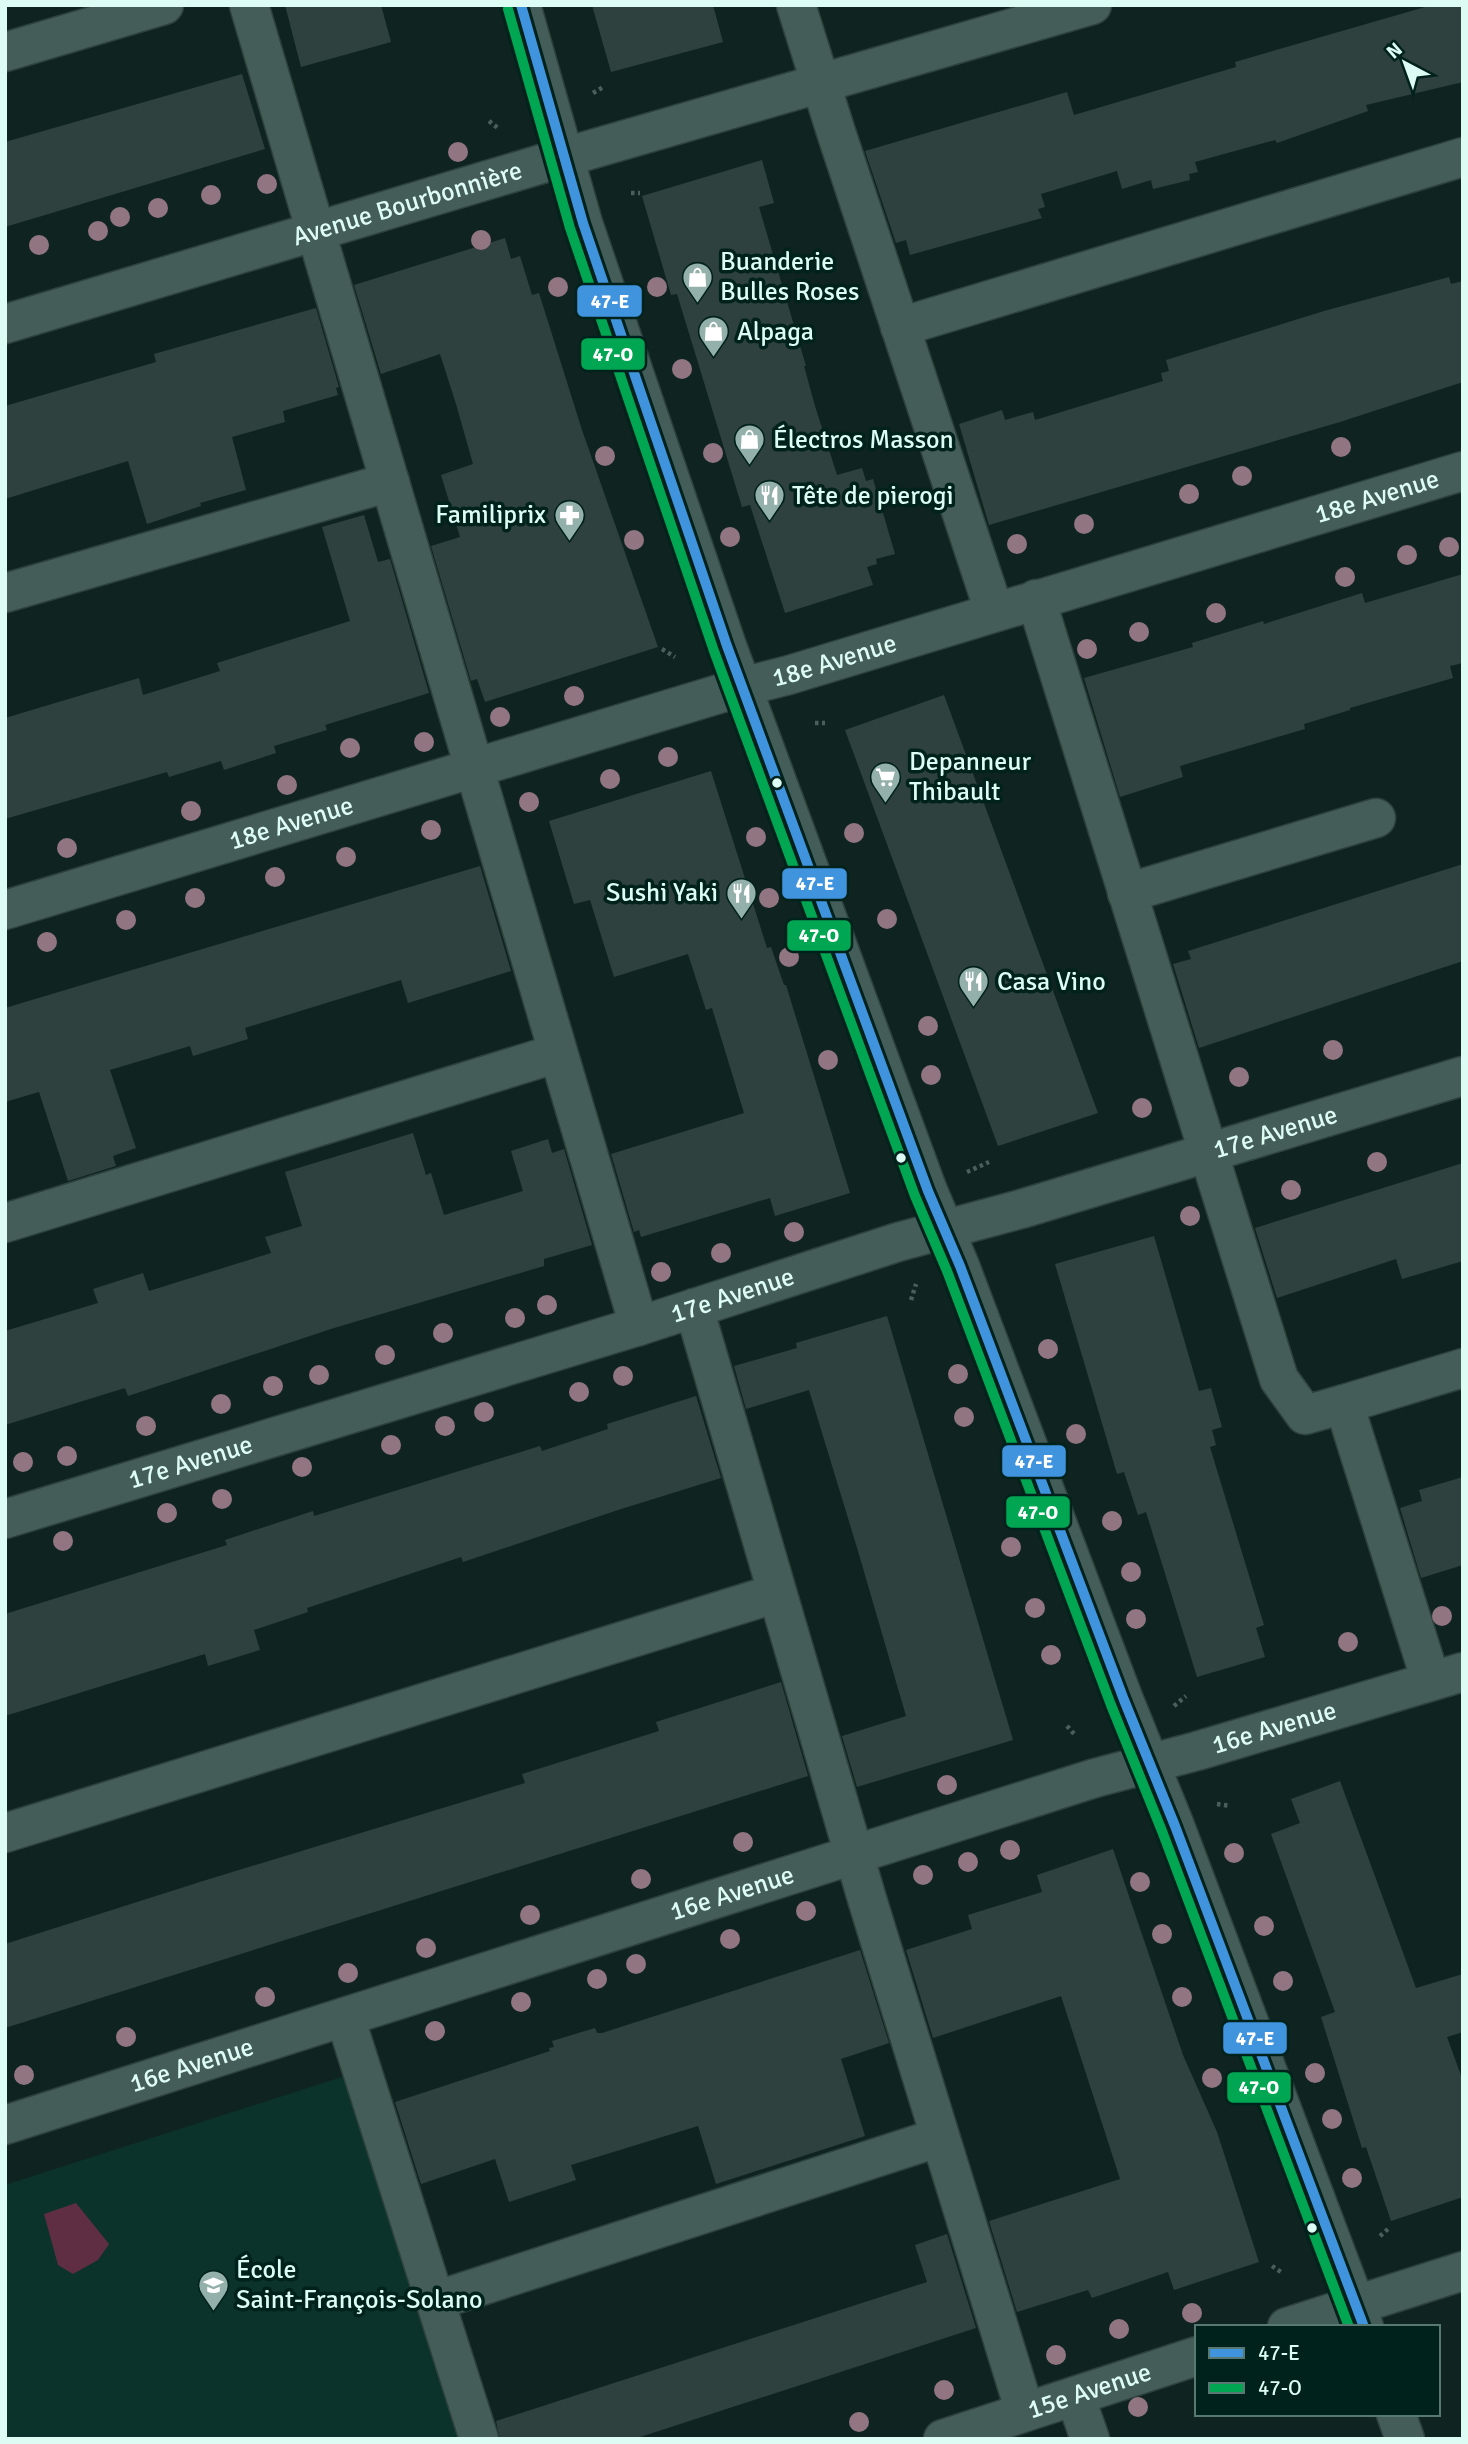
<svg xmlns="http://www.w3.org/2000/svg" width="1468" height="2444" font-family="Signika,sans-serif">
<style>
.built{fill:#0b332b}
.green{fill:#602e43}
.building{fill:#2f413e}
.lines{fill:none;stroke-linecap:round;stroke-linejoin:round}
.minor-casing{stroke:#2d413d;stroke-width:41}
.path{stroke:#4a5e5a;stroke-width:4.5;stroke-dasharray:3.5 3.5;stroke-linecap:butt}
.minor{stroke:#455d58;stroke-width:38}
.bus-1-casing{stroke:#00221c;stroke-width:16}
.bus-2-casing{stroke:#00221c;stroke-width:16}
.bus-1{stroke:#4094de;stroke-width:10}
.bus-2{stroke:#00a651;stroke-width:10}
.tree{fill:#917681}
.bus-dot{fill:#dcfcf4;stroke:#00221c;stroke-width:2.5}
.labels{text-anchor:middle;dominant-baseline:central;stroke-width:7;stroke-linejoin:round;paint-order:stroke}
.street-label{font-size:26px;fill:#dcfcf4;stroke:#00221c}
.poi-label{font-size:26px;fill:#dcfcf4;stroke:#00221c;text-anchor:start}
.line-badge{stroke:#00221c;stroke-width:2.5}
.badge-label{font-size:19px;text-anchor:middle;font-weight:bold;fill:#fff}
</style>
<rect width="100%" height="100%" fill="#0f2420"/>
<!-- built -->
<path class="built" d="M348,2075L461,2439H5V2185Z"/>
<!-- green -->
<path class="green" d="M76,2203L109,2244L98,2260L73,2274L58,2265L44,2214Z"/>
<!-- building -->
<path class="building" d="M285,5H381L391,42L301,67Z
M592,5H713L723,42L611,72Z
M1432,5H1463V82L1366,105L1368,111L1277,143L1275,140L1195,162L1198,172L1189,174L1190,180L1153,189L1151,180L1122,189L1117,171L1041,194L1045,207L1038,209L1042,218L910,255L906,240L896,243L865,151L1067,92L1074,115L1236,67L1235,62Z
M242,74L265,149L5,227V142Z
M762,160L774,203L759,207L806,366H804L815,406L837,475L862,468L866,481L873,479L895,554L876,559L877,564L867,567L873,585L785,613L750,505L742,507L677,294L671,295L642,196Z
M505,238L511,259L520,256L532,295L539,293L582,430L658,647L485,702L477,679L471,681L431,546L460,537L441,475L473,464L456,404L440,354L381,374L354,285Z
M1449,277L1451,284L1463,281V382L1340,422L989,525L959,424L1002,410L1005,420L1033,412L1035,420L1163,381L1161,373L1169,371L1166,360L1324,311Z
M316,308L339,387L336,388L338,395L283,411L285,422L232,437L246,490L200,503L201,506L147,524L128,461L5,499V406L156,362L154,354Z
M364,515L378,562L390,559L429,693L325,725L327,730L274,746L276,753L224,770L221,761L169,777L167,772L5,819V718L139,678L143,695L220,671L217,663L350,621L322,527Z
M1463,574V663L1450,666L1453,678L1350,708V710L1304,724L1305,729L1180,766L1183,777L1120,797L1084,678L1193,647L1192,643L1263,621L1264,624L1362,593L1365,603Z
M944,695L1098,1113L998,1146L845,730Z
M711,771L767,948L771,947L784,985H786L850,1193L775,1216L770,1198L641,1237L639,1230L634,1232L611,1154L744,1113L712,1008L706,1010L688,954L614,977L590,900L574,904L549,821Z
M1463,864V961L1199,1048L1173,964L1191,959L1188,951Z
M480,866L511,971L408,1003L401,980L245,1028L248,1039L193,1056L190,1046L110,1070L136,1148L113,1156L116,1166L68,1181L39,1092L5,1102V1008Z
M413,1133L426,1175L431,1173L444,1215L523,1191L511,1151L548,1139L552,1153L564,1149L592,1245L544,1259V1266L334,1328L128,1396L125,1388L5,1425V1331L98,1303L93,1289L143,1273L149,1291L271,1253L265,1237L302,1226L285,1172Z
M1463,1163V1261L1402,1279L1396,1259L1277,1298L1255,1228Z
M1154,1236L1199,1391L1211,1388L1222,1427L1212,1430L1216,1445L1210,1447L1264,1625L1256,1628L1265,1657L1197,1677L1146,1512L1138,1515L1124,1472L1117,1474L1055,1264Z
M887,1316L1013,1740L857,1787L842,1736L906,1716L858,1551L809,1390L746,1409L734,1366L797,1348L796,1343Z
M696,1396L721,1478L618,1510L463,1562L461,1557L307,1608L308,1612L254,1630L260,1650L208,1666L205,1654L5,1716V1614L227,1545L225,1540L313,1511L314,1516L540,1446L542,1451L608,1429L607,1424Z
M1463,1477V1565L1421,1578L1400,1508L1422,1501L1419,1490Z
M781,1682L808,1776L5,2028V1944L203,1881L525,1783L522,1774L659,1731L656,1722Z
M1340,1781L1416,1988L1463,1974V2032L1447,2037L1463,2081V2197L1391,2221L1366,2147L1362,2148L1321,2017L1335,2012L1271,1834L1300,1823L1291,1799Z
M1113,1849L1183,2055L1217,2132L1259,2262L1174,2290L1168,2272L1092,2298L1088,2290L1017,2312L989,2221L1120,2179L1061,1996L933,2038L906,1950L972,1929L968,1915L1042,1892L1037,1875Z
M860,1950L889,2043L841,2059L865,2136L716,2184L698,2126L571,2165L576,2180L509,2202L495,2159L421,2184L395,2102L550,2051L549,2048L554,2047L552,2041L595,2028L597,2033H602Z
M947,2234L976,2328L634,2439H500L496,2421L927,2282L915,2245Z"/>
<g class="lines">
<defs>
<g id="minor">
<path d="M249,5L639,1326"/>
<path d="M521,5L583,223L727,646L928,1191L960,1266L1124,1700L1175,1826L1364,2327"/>
<path d="M796,5L836,132L994,611"/>
<path d="M5,52L164,5"/>
<path id="s1" d="M5,324L565,157L1092,5"/>
<path d="M900,327L1463,157"/>
<path d="M5,593L390,482"/>
<path d="M1036,599L1279,1379L1305,1415L1344,1404"/>
<path d="M1127,893L1376,818"/>
<path id="s2" d="M5,910L742,687L789,675L1463,471"/>
<path d="M5,1223L558,1053"/>
<path d="M694,1308L867,1899L1025,2412"/>
<path id="s3" d="M5,1519L639,1326L898,1242L1021,1209L1463,1076"/>
<path d="M1431,1681L1344,1404L1463,1368"/>
<path d="M5,1833L777,1593"/>
<path d="M345,2017L479,2439"/>
<path id="s4" d="M5,2125L1095,1778L1197,1751L1463,1672"/>
<path d="M435,2301L940,2137"/>
<path d="M1287,2327L1463,2271"/>
<path d="M1075,2396L1090,2439"/>
<path d="M1396,2414L1405,2439"/>
<path id="s5" d="M943,2439L1197,2356"/>
</g>
</defs>
<!-- minor casing -->
<use href="#minor" class="minor-casing"/>
<!-- path -->
<path class="path" d="M593,93L605,86
M489,121L499,129
M631,193H640
M662,649L675,657
M815,723H825
M967,1172L989,1162
M911,1300L916,1284
M1174,1706L1186,1696
M1067,1726L1075,1735
M1217,1804L1230,1806
M1380,2236L1388,2229
M1272,2266L1281,2272"/>
<!-- minor -->
<use href="#minor" class="minor"/>
<defs>
<path id="bus-1" d="M521,5L583,223L727,646L928,1191L960,1266L1124,1700L1175,1826L1364,2327"/>
<path id="bus-2" d="M508,9L570,228L714,651L915,1196L947,1271L1111,1705L1162,1831L1349,2327"/>
</defs>
<!-- bus-1 casing -->
<use href="#bus-1" class="bus-1-casing"/>
<!-- bus-2 casing -->
<use href="#bus-2" class="bus-2-casing"/>
<!-- bus-1 -->
<use href="#bus-1" class="bus-1"/>
<!-- bus-2 -->
<use href="#bus-2" class="bus-2"/>
</g>
<!-- trees -->
<g class="tree">
<circle cx="458" cy="152" r="10"/>
<circle cx="267" cy="184" r="10"/>
<circle cx="211" cy="195" r="10"/>
<circle cx="158" cy="208" r="10"/>
<circle cx="120" cy="217" r="10"/>
<circle cx="98" cy="231" r="10"/>
<circle cx="481" cy="240" r="10"/>
<circle cx="39" cy="245" r="10"/>
<circle cx="558" cy="287" r="10"/>
<circle cx="657" cy="287" r="10"/>
<circle cx="682" cy="369" r="10"/>
<circle cx="1341" cy="447" r="10"/>
<circle cx="713" cy="453" r="10"/>
<circle cx="605" cy="456" r="10"/>
<circle cx="1242" cy="476" r="10"/>
<circle cx="1189" cy="494" r="10"/>
<circle cx="1084" cy="524" r="10"/>
<circle cx="730" cy="537" r="10"/>
<circle cx="634" cy="540" r="10"/>
<circle cx="1017" cy="544" r="10"/>
<circle cx="1449" cy="547" r="10"/>
<circle cx="1407" cy="555" r="10"/>
<circle cx="1345" cy="577" r="10"/>
<circle cx="1216" cy="613" r="10"/>
<circle cx="1139" cy="632" r="10"/>
<circle cx="1087" cy="649" r="10"/>
<circle cx="574" cy="696" r="10"/>
<circle cx="500" cy="717" r="10"/>
<circle cx="424" cy="742" r="10"/>
<circle cx="350" cy="748" r="10"/>
<circle cx="668" cy="757" r="10"/>
<circle cx="610" cy="779" r="10"/>
<circle cx="287" cy="785" r="10"/>
<circle cx="529" cy="802" r="10"/>
<circle cx="191" cy="811" r="10"/>
<circle cx="431" cy="830" r="10"/>
<circle cx="854" cy="833" r="10"/>
<circle cx="756" cy="837" r="10"/>
<circle cx="67" cy="848" r="10"/>
<circle cx="346" cy="857" r="10"/>
<circle cx="275" cy="877" r="10"/>
<circle cx="195" cy="898" r="10"/>
<circle cx="769" cy="898" r="10"/>
<circle cx="887" cy="919" r="10"/>
<circle cx="126" cy="920" r="10"/>
<circle cx="47" cy="942" r="10"/>
<circle cx="789" cy="957" r="10"/>
<circle cx="928" cy="1026" r="10"/>
<circle cx="1333" cy="1050" r="10"/>
<circle cx="828" cy="1060" r="10"/>
<circle cx="931" cy="1075" r="10"/>
<circle cx="1239" cy="1077" r="10"/>
<circle cx="1142" cy="1108" r="10"/>
<circle cx="1377" cy="1162" r="10"/>
<circle cx="1291" cy="1190" r="10"/>
<circle cx="1190" cy="1216" r="10"/>
<circle cx="794" cy="1232" r="10"/>
<circle cx="721" cy="1253" r="10"/>
<circle cx="661" cy="1272" r="10"/>
<circle cx="547" cy="1305" r="10"/>
<circle cx="515" cy="1318" r="10"/>
<circle cx="443" cy="1333" r="10"/>
<circle cx="1048" cy="1349" r="10"/>
<circle cx="385" cy="1355" r="10"/>
<circle cx="958" cy="1374" r="10"/>
<circle cx="319" cy="1375" r="10"/>
<circle cx="623" cy="1376" r="10"/>
<circle cx="273" cy="1386" r="10"/>
<circle cx="579" cy="1392" r="10"/>
<circle cx="221" cy="1404" r="10"/>
<circle cx="484" cy="1412" r="10"/>
<circle cx="964" cy="1417" r="10"/>
<circle cx="146" cy="1426" r="10"/>
<circle cx="445" cy="1426" r="10"/>
<circle cx="1076" cy="1434" r="10"/>
<circle cx="391" cy="1445" r="10"/>
<circle cx="67" cy="1456" r="10"/>
<circle cx="23" cy="1462" r="10"/>
<circle cx="302" cy="1467" r="10"/>
<circle cx="222" cy="1499" r="10"/>
<circle cx="167" cy="1513" r="10"/>
<circle cx="1112" cy="1521" r="10"/>
<circle cx="63" cy="1541" r="10"/>
<circle cx="1011" cy="1547" r="10"/>
<circle cx="1131" cy="1572" r="10"/>
<circle cx="1035" cy="1608" r="10"/>
<circle cx="1442" cy="1616" r="10"/>
<circle cx="1136" cy="1619" r="10"/>
<circle cx="1348" cy="1642" r="10"/>
<circle cx="1051" cy="1655" r="10"/>
<circle cx="947" cy="1785" r="10"/>
<circle cx="743" cy="1842" r="10"/>
<circle cx="1010" cy="1850" r="10"/>
<circle cx="1234" cy="1853" r="10"/>
<circle cx="968" cy="1862" r="10"/>
<circle cx="923" cy="1875" r="10"/>
<circle cx="641" cy="1879" r="10"/>
<circle cx="1140" cy="1882" r="10"/>
<circle cx="806" cy="1911" r="10"/>
<circle cx="530" cy="1915" r="10"/>
<circle cx="1264" cy="1926" r="10"/>
<circle cx="1162" cy="1934" r="10"/>
<circle cx="730" cy="1939" r="10"/>
<circle cx="426" cy="1948" r="10"/>
<circle cx="636" cy="1964" r="10"/>
<circle cx="348" cy="1973" r="10"/>
<circle cx="597" cy="1979" r="10"/>
<circle cx="1283" cy="1981" r="10"/>
<circle cx="265" cy="1997" r="10"/>
<circle cx="1182" cy="1997" r="10"/>
<circle cx="521" cy="2002" r="10"/>
<circle cx="435" cy="2031" r="10"/>
<circle cx="126" cy="2037" r="10"/>
<circle cx="1315" cy="2073" r="10"/>
<circle cx="24" cy="2075" r="10"/>
<circle cx="1212" cy="2078" r="10"/>
<circle cx="1332" cy="2119" r="10"/>
<circle cx="1352" cy="2178" r="10"/>
<circle cx="1192" cy="2313" r="10"/>
<circle cx="1119" cy="2329" r="10"/>
<circle cx="1056" cy="2355" r="10"/>
<circle cx="944" cy="2390" r="10"/>
<circle cx="1138" cy="2407" r="10"/>
<circle cx="859" cy="2422" r="10"/>
</g>
<!-- icons -->
<defs>
<symbol id="shop-pin" viewBox="-11 -11 22 30"><path d="M0 17L-7.5 6A9.5 9.5 0 1 1 7.5 6Z" fill="#94b0aa" stroke="#00221c"/><path d="M-5-2.5h2.3a2.7 3.5 0 0 1 5.4 0H5L5.5 6h-11ZM-1.5-2.5h3a1.5 2.3 0 0 0-3 0Z" fill="#fff"/></symbol>
<symbol id="restaurant-pin" viewBox="-11 -11 22 30"><path d="M0 17L-7.5 6A9.5 9.5 0 1 1 7.5 6Z" fill="#94b0aa" stroke="#00221c"/><path d="M-5-6h1v4h1v-4h1v4h1v-4h1v5L-1.5 .5V6h-2V.5L-5-1ZM5-6V6H3V1.5H1.5Q1.5-4 5-6Z" fill="#fff"/></symbol>
<symbol id="pharmacy-pin" viewBox="-11 -11 22 30"><path d="M0 17L-7.5 6A9.5 9.5 0 1 1 7.5 6Z" fill="#94b0aa" stroke="#00221c"/><path d="M-2-6h4v4h4v4h-4v4h-4v-4h-4v-4h4Z" fill="#fff"/></symbol>
<symbol id="supermarket-pin" viewBox="-11 -11 22 30"><path d="M0 17L-7.5 6A9.5 9.5 0 1 1 7.5 6Z" fill="#94b0aa" stroke="#00221c"/><path d="M-6-5.5h2.5l.6 2H6L4.5 2H-2.5L-4.4-4H-6ZM-1.5 3.2a1.3 1.3 0 1 0 .1 0ZM3 3.2a1.3 1.3 0 1 0 .1 0Z" fill="#fff"/></symbol>
<symbol id="school-pin" viewBox="-11 -11 22 30"><path d="M0 17L-7.5 6A9.5 9.5 0 1 1 7.5 6Z" fill="#94b0aa" stroke="#00221c"/><path d="M0-5L7-2L0 1L-7-2ZM-4 1L0 2.5L4 1V4Q0 6-4 4Z" fill="#fff"/></symbol>
</defs>
<g fill-rule="evenodd">
<use href="#shop-pin" x="680" y="260" width="35" height="47"/>
<use href="#shop-pin" x="696" y="314" width="35" height="47"/>
<use href="#shop-pin" x="732" y="422" width="35" height="47"/>
<use href="#restaurant-pin" x="752" y="478" width="35" height="47"/>
<use href="#pharmacy-pin" x="552" y="498" width="35" height="47"/>
<use href="#supermarket-pin" x="868" y="760" width="35" height="47"/>
<use href="#restaurant-pin" x="724" y="876" width="35" height="47"/>
<use href="#restaurant-pin" x="956" y="964" width="35" height="47"/>
<use href="#school-pin" x="196" y="2268" width="35" height="47"/>
</g>
<!-- markers -->
<g class="bus-dot">
<circle cx="777" cy="783" r="6"/>
<circle cx="901" cy="1158" r="6"/>
<circle cx="1312" cy="2228" r="6"/>
</g>
<g class="labels">
<!-- street labels -->
<g class="street-label">
<text stroke="none"><textPath href="#s1" startOffset="420">Avenue Bourbonnière</textPath></text>
<text stroke="none"><textPath href="#s2" startOffset="1433">18e Avenue</textPath></text>
<text stroke="none"><textPath href="#s2" startOffset="866">18e Avenue</textPath></text>
<text stroke="none"><textPath href="#s2" startOffset="299">18e Avenue</textPath></text>
<text stroke="none"><textPath href="#s3" startOffset="1328">17e Avenue</textPath></text>
<text stroke="none"><textPath href="#s3" startOffset="761">17e Avenue</textPath></text>
<text stroke="none"><textPath href="#s3" startOffset="194">17e Avenue</textPath></text>
<text stroke="none"><textPath href="#s4" startOffset="1330">16e Avenue</textPath></text>
<text stroke="none"><textPath href="#s4" startOffset="763">16e Avenue</textPath></text>
<text stroke="none"><textPath href="#s4" startOffset="196">16e Avenue</textPath></text>
<text stroke="none"><textPath href="#s5" startOffset="154">15e Avenue</textPath></text>
</g>
<!-- poi labels -->
<g class="poi-label">
<text x="720" y="262">Buanderie<tspan x="720" dy="30">Bulles Roses</tspan></text>
<text x="737" y="332">Alpaga</text>
<text x="773" y="440">Électros Masson</text>
<text x="792" y="496">Tête de pierogi</text>
<text x="546" y="515" text-anchor="end">Familiprix</text>
<text x="909" y="762">Depanneur<tspan x="909" dy="30">Thibault</tspan></text>
<text x="718" y="893" text-anchor="end">Sushi Yaki</text>
<text x="997" y="982">Casa Vino</text>
<text x="236" y="2270">École<tspan x="236" dy="30">Saint-François-Solano</tspan></text>
</g>
</g>
<g class="line-badge">
<rect x="576" y="284" width="67" height="34" rx="7" fill="#4094de"/>
<rect x="580" y="337" width="66" height="34" rx="7" fill="#00a651"/>
<rect x="781" y="867" width="67" height="33" rx="7" fill="#4094de"/>
<rect x="786" y="919" width="66" height="33" rx="7" fill="#00a651"/>
<rect x="1001" y="1444" width="66" height="34" rx="7" fill="#4094de"/>
<rect x="1005" y="1495" width="66" height="34" rx="7" fill="#00a651"/>
<rect x="1222" y="2021" width="66" height="34" rx="7" fill="#4094de"/>
<rect x="1226" y="2071" width="66" height="33" rx="7" fill="#00a651"/>
</g>
<g class="badge-label">
<text x="610" y="308">47-E</text>
<text x="613" y="361">47-O</text>
<text x="815" y="890">47-E</text>
<text x="819" y="942">47-O</text>
<text x="1034" y="1468">47-E</text>
<text x="1038" y="1519">47-O</text>
<text x="1255" y="2045">47-E</text>
<text x="1259" y="2094">47-O</text>
</g>
<!-- border -->
<rect width="1468" height="2444" fill="none" stroke="#dcfcf4" stroke-width="14"/>
<!-- legend -->
<rect x="1195" y="2325" width="245" height="91" fill="#00221c" stroke="#587972" stroke-width="2"/>
<rect x="1209" y="2348" width="35" height="10" fill="#4094de" stroke="#587972" stroke-width="2"/>
<text x="1258" y="2360" font-size="21" fill="#dcfcf4">47-E</text>
<rect x="1209" y="2383" width="35" height="10" fill="#00a651" stroke="#587972" stroke-width="2"/>
<text x="1258" y="2395" font-size="21" fill="#dcfcf4">47-O</text>
<!-- north arrow -->
<g transform="translate(1405 63) rotate(319)" stroke="#00221c" stroke-width="5" paint-order="stroke">
<path d="M0-5L12 26L0 18L-12 26Z" fill="#dcfcf4"/>
<text y="-10" font-size="19" font-weight="bold" text-anchor="middle" fill="#dcfcf4">N</text>
</g>
</svg>
